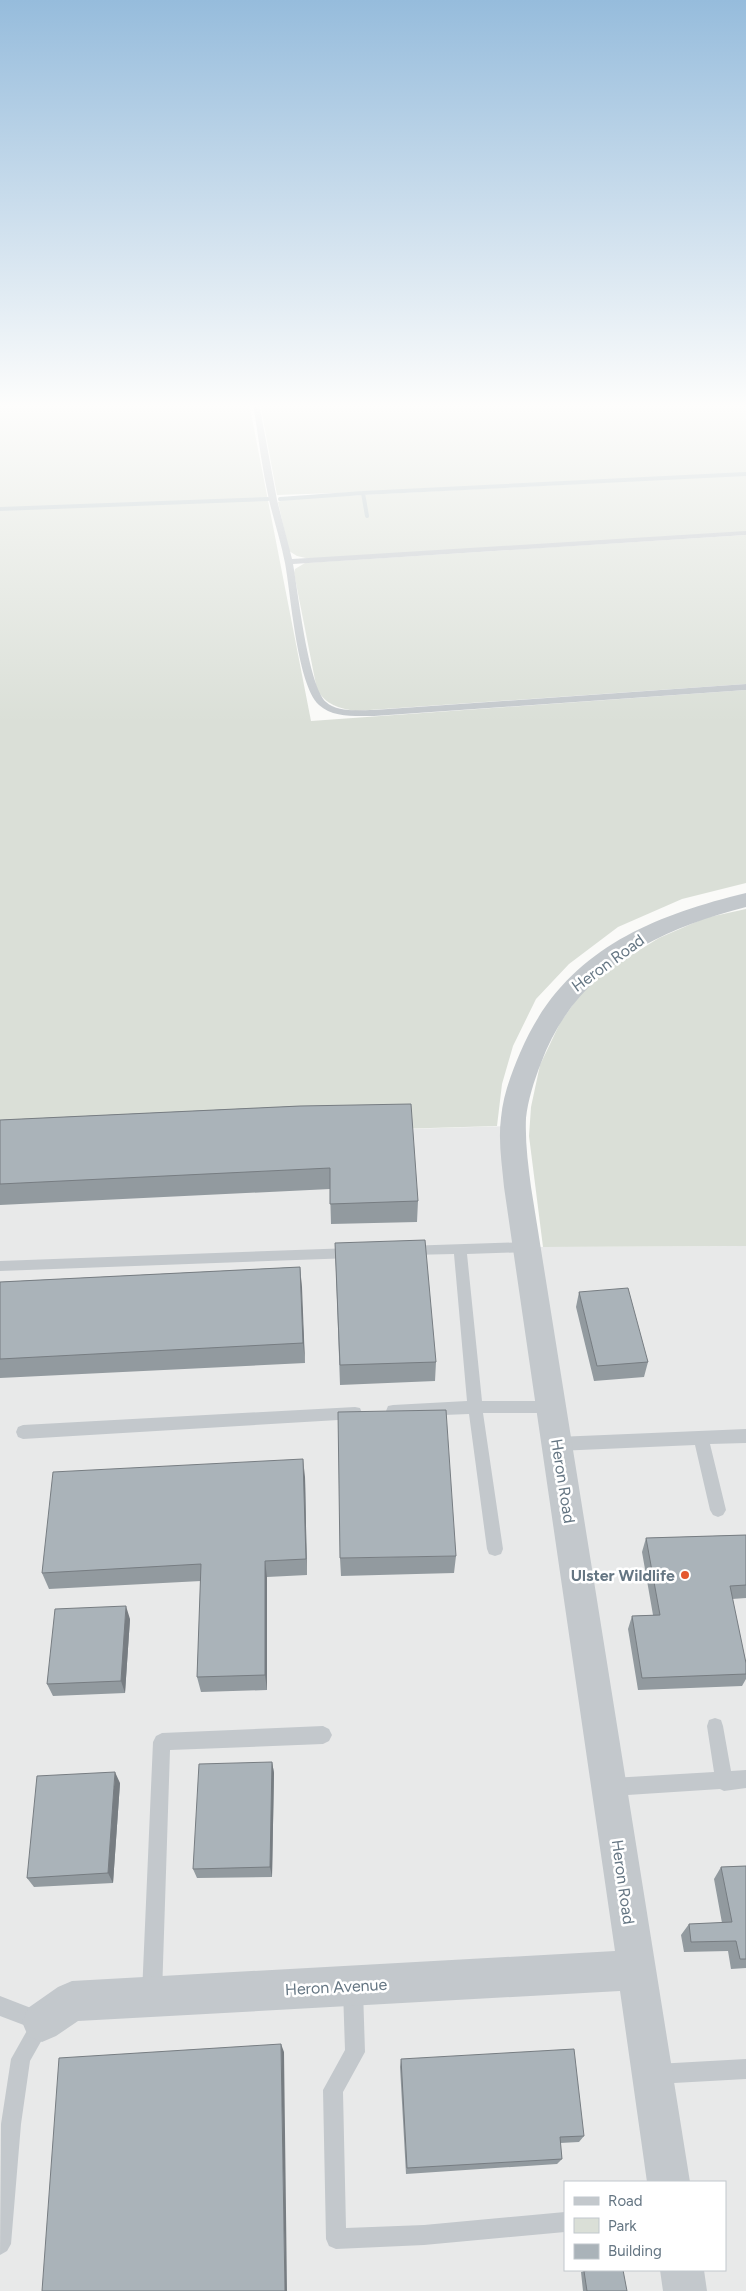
<svg xmlns="http://www.w3.org/2000/svg" width="746" height="2291" font-family="Figtree,sans-serif">
<style>
.built{fill:#e8e9e9;fill-rule:evenodd}
.green{fill:#dadfd7}
.lines{fill:none;stroke-linecap:round;stroke-linejoin:round}
.stream{stroke:#bbc7cb;stroke-width:4}
.service{fill:#c3c8cc;fill-rule:evenodd}
.minor{fill:#c3c8cc;fill-rule:evenodd}
.wall{fill:#929a9f}
.shaded-wall{fill:#777d82}
.building{fill:#aab3b9;stroke:#777d82}
.poi-dot{fill:#e4572e;stroke:#fff;stroke-width:2}
.labels{text-anchor:middle;dominant-baseline:central;stroke-width:5;stroke-linejoin:round;paint-order:stroke}
.near-street-label{font-size:16px;fill:#657683;stroke:#fff}
.near-poi-label{font-size:16px;font-weight:bold;fill:#657683;stroke:#fff;text-anchor:end}
</style>
<rect width="100%" height="100%" fill="#fafaf8"/>
<!-- built -->
<path class="built" d="M513,1126L528,1247L746,1246V2291H0V1141ZM565,2182H725V2270H565Z"/>
<!-- green -->
<path class="green" d="M0,403H249L311,721L746,690V883L682,899L618,927L569,964L536,999L513,1046L502,1084L497,1126L0,1141Z
M260,403H746V473L458,489L277,495Z
M746,475V532L310,559L297,556L289,551L278,502L286,499Z
M746,535V684L355,711C338,708 327,705 317,690L294,573L295,569L305,563Z
M746,909V1246L543,1247L529,1136L531,1107L540,1065L560,1023L581,993L607,970L659,938L705,918Z"/>
<g class="lines">
<!-- stream -->
<path class="stream" d="M280,499L363,493
M0,509L268,499
M367,516L363,493L746,474"/>
<!-- service -->
<path class="service" d="M253,403H259L277,500L292,559L746,531V535L293,564C298,591 308,685 326,702C338,713 359,710 374,710L746,684V690L374,716C357,716 333,718 319,705C297,684 291,595 285,563C281,542 274,521 269,500C262,468 258,435 253,403Z
M528,1242L533,1243L535,1247L533,1251L528,1252L467,1254L482,1401H552L557,1402L559,1407L557,1412L552,1413H483L503,1549L501,1554L495,1556L489,1554L487,1549L469,1414L393,1417L388,1416L386,1411L388,1406L393,1405L467,1401L454,1254L410,1255L405,1254L403,1250L405,1246Z
M352,1248L357,1249L359,1253L357,1257L352,1258L0,1271V1261Z
M355,1407L360,1408L362,1413L360,1418L355,1419L23,1439L18,1437L16,1432L18,1427L23,1425Z
M746,1429V1443L710,1444L726,1510L723,1515L718,1517L713,1515L710,1510L695,1445L557,1451L552,1449L550,1444L552,1439L557,1437Z
M715,1718L721,1720L723,1726L731,1771L746,1770V1788L724,1791L720,1789L612,1796L606,1793L603,1787L606,1781L612,1778L714,1772L707,1726L709,1720Z
M323,1726L329,1729L332,1735L329,1741L323,1744L170,1750L162,1994L159,2001L152,2004L145,2001L142,1994L153,1742L156,1736L162,1733Z
M353,1980L360,1983L363,1990L365,2052L343,2092L346,2228L424,2225L565,2212V2232L424,2245L336,2249L329,2246L326,2239L323,2090L345,2050L343,1990L346,1983Z
M0,1996L49,2015L52,2022L30,2061L21,2124L11,2244L7,2251L0,2255L1,2124L11,2059L29,2027L0,2016Z
M746,2059V2079L656,2084L649,2081L646,2074L649,2067L656,2064Z"/>
<!-- minor -->
<path class="minor" d="M746,893V907C655,930 575,971 541,1063C534,1081 528,1100 526,1118C525,1141 528,1164 531,1187L690,2182H647L620,1991L78,2021L56,2036L42,2042L28,2036L22,2022L28,2008L58,1987L72,1981L615,1951L504,1187C502,1164 498,1141 501,1118C503,1096 511,1074 520,1053C562,953 647,917 746,893Z
M660,2270H704L707,2291H663Z"/>
</g>
<!-- wall -->
<path class="wall" d="M300,1106L418,1201L417,1222L331,1224L330,1189L0,1205V1120Z
M335,1243L436,1362L435,1381L340,1385Z
M300,1267L305,1363L0,1378V1282Z
M579,1292L648,1362L644,1377L594,1381L576,1307Z
M305,1477L307,1575L267,1577V1690L201,1692L197,1677L201,1581L49,1589L42,1573Z
M746,1535V1598L732,1599L746,1663V1679L742,1686L638,1690L628,1629L632,1616L653,1615L642,1552L646,1538Z
M456,1556L454,1573L341,1576L340,1558Z
M130,1619L125,1693L53,1696L47,1684Z
M272,1762L274,1773L272,1877L197,1878L193,1869Z
M120,1783L113,1883L34,1887L27,1878Z
M746,1866V1968L731,1969L728,1951L684,1952L681,1935L689,1924L722,1923L714,1879L721,1867Z
M401,2059L584,2136L579,2142L560,2143L562,2159L557,2164L406,2174L400,2067Z
M584,2271L627,2291H583L581,2272Z"/>
<!-- shaded-wall -->
<path class="shaded-wall" d="M300,1267L302,1287L305,1363L303,1343Z
M303,1459L305,1477L307,1575L306,1559Z
M265,1561L267,1577V1690L265,1675Z
M126,1606L130,1619L125,1693L121,1681Z
M272,1762L274,1773L272,1877L270,1867Z
M115,1772L120,1783L113,1883L108,1873Z
M281,2044L284,2052L287,2291H285Z"/>
<!-- building -->
<path class="building" d="M411,1104L418,1201L330,1204V1168L0,1184V1120L300,1106Z
M425,1240L436,1362L340,1365L335,1243Z
M300,1267L303,1343L0,1359V1282Z
M628,1288L648,1362L597,1366L579,1292Z
M446,1410L456,1556L340,1558L338,1412Z
M303,1459L306,1559L265,1561V1675L197,1677L201,1564L42,1573L53,1472Z
M746,1535V1585L730,1586L746,1663V1674L642,1678L632,1616L660,1615L646,1538Z
M126,1606L121,1681L47,1684L55,1609Z
M272,1762L270,1867L193,1869L199,1764Z
M115,1772L108,1873L27,1878L37,1776Z
M746,1866V1959H740L736,1941L691,1942L689,1924L732,1922L721,1867Z
M281,2044L285,2291H42L59,2058Z
M574,2049L584,2136L560,2137L562,2159L407,2168L401,2059Z
M592,2270H623L627,2291H587L584,2271Z"/>
<!-- sky -->
<linearGradient id="sky" x2="0" y2="1"><stop stop-color="#96bcdc"/><stop offset="0.56" stop-color="#fdfdfc"/><stop offset="1" stop-color="#fdfdfc" stop-opacity="0"/></linearGradient>
<rect width="746" height="724" fill="url(#sky)"/>
<!-- markers -->
<circle class="poi-dot" cx="685" cy="1575" r="5"/>
<g class="labels">
<!-- near-street labels -->
<g class="near-street-label">
<text transform="translate(608 963) rotate(-36)">Heron Road</text>
<text transform="translate(563 1481) rotate(81)">Heron Road</text>
<text transform="translate(623 1882) rotate(82)">Heron Road</text>
<text transform="translate(336 1987) rotate(-3)">Heron Avenue</text>
</g>
<!-- near-poi labels -->
<g class="near-poi-label">
<text x="675" y="1575">Ulster Wildlife</text>
</g>
</g>
<!-- legend -->
<rect x="564" y="2181" width="162" height="90" fill="#ffffff" stroke="#c1c8cd"/>
<rect x="574" y="2197" width="25" height="8" fill="#c3c8cc" stroke="#c1c8cd"/>
<text x="608" y="2206" font-size="15" fill="#657683">Road</text>
<rect x="574" y="2218" width="25" height="15" fill="#dadfd7" stroke="#c1c8cd"/>
<text x="608" y="2231" font-size="15" fill="#657683">Park</text>
<rect x="574" y="2244" width="25" height="15" fill="#aab3b9" stroke="#c1c8cd"/>
<text x="608" y="2256" font-size="15" fill="#657683">Building</text>
</svg>
